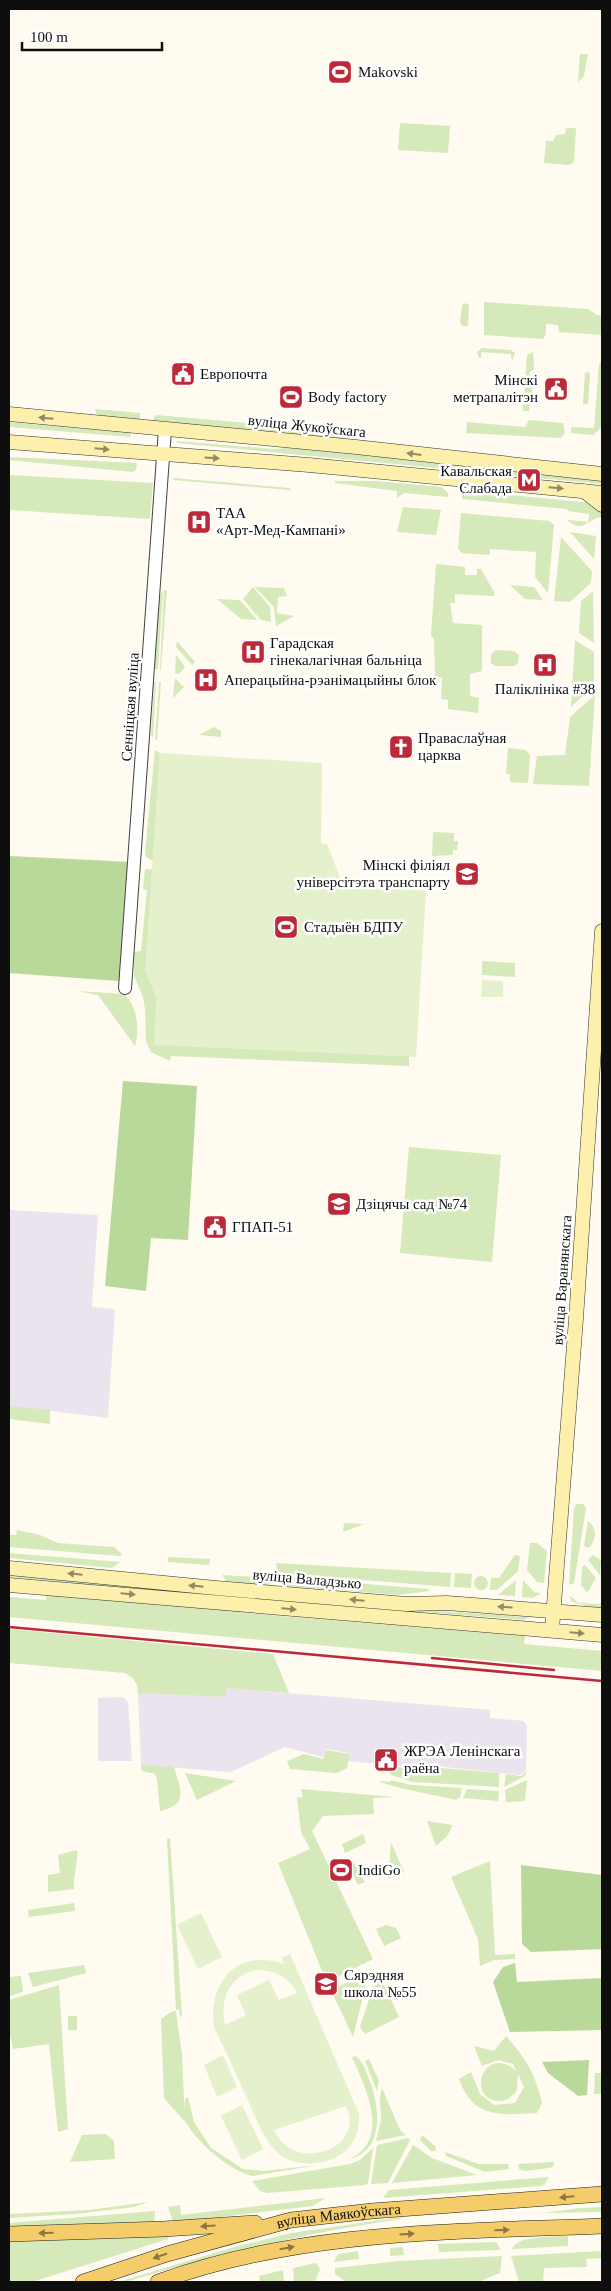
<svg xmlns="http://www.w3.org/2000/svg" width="611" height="2291" font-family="Georgia,serif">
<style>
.industrial{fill:#ebe3ed}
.green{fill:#d5e9ba}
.forest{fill:#b9d99a}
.pitch{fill:#e5f0cc;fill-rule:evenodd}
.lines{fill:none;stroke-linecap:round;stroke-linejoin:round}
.tertiary-casing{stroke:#414141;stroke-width:14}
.secondary-casing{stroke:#303030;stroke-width:15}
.primary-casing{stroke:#1f1f1f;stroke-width:16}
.tertiary{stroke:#fff;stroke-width:12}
.secondary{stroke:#fdf0ad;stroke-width:14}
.primary{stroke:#f5cc6a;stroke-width:15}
.rail{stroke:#bc2938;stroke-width:2.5}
.oneway{fill:#918a65}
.oneway2{fill:#8d7641}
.labels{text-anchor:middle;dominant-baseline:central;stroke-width:5;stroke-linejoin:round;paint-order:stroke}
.poi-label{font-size:15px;fill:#0e0e0e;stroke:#fff;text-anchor:start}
.street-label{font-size:15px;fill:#0e0e0e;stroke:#fff}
</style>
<rect width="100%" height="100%" fill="#fffbf0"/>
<!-- industrial -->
<path class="industrial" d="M9,1210L98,1215L92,1307L115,1309L108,1418L9,1406Z
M226,1688L490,1710V1718L524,1721L527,1726L526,1770L520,1775L417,1764L416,1768L349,1761V1753L326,1749L323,1757L285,1747L231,1772L141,1765L138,1694L144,1692L225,1697Z
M123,1697L128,1702L132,1761H98V1698Z"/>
<!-- green -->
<path class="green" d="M580,54H588L584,76L578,82Z
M400,123L450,126L448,153L398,150Z
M566,128H576L574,162L569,165L544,163L546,141H553L556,135L565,134Z
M484,302L588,309L597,315H602V351L601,335L559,332L558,325L546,324V334L543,339L484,335Z
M464,303L469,305L468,326H462L460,322L462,305Z
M482,348L511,350L515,353L512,361L511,354L481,352V358H479L477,352Z
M533,352L534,369L529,373L533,378L532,395L527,397V400L530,401L529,411H523L527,355Z
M602,361V427L593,435L571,433V427L594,428L599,364Z
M585,372L590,373L588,404H583Z
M95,409L140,413V421L97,416Z
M156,415L353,432L350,438L344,439L151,423Z
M529,420L563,423L565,433L561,438L466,433L467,422L525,427Z
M9,422L131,433V437L9,427Z
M177,441L274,449L289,448L602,478V484L177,443Z
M9,457L137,463L136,470L133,472L9,460Z
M9,475L153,483L150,519L9,510Z
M173,478L290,488V490L173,480Z
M335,481H376L442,487L448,493V497L404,493L397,498V491L335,483Z
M470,491L592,503L602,511V517C586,519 584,534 567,520L588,522L589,514L568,511L567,509L462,499V495Z
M403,507L441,510L436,535L397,532Z
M461,513L549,521L554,525L548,593L535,577L536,552L490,549V555L462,553L458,549Z
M570,532L596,536L594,559Z
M561,537L592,571L591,583L570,602L554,601Z
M436,564L465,567V575H477V569H481L494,592V596L455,594V603H450L453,623L482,625V671L470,674V696L479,698L478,713L448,709V700L441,699L442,678L435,676L434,638L431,636Z
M510,585L534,587L543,600L525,599Z
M253,587L270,607L271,622L261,620L243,599Z
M255,587L284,588L287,596L278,597L277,613L294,616L276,626L274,607Z
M164,590H167L161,670L160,669Z
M163,591L158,669H154L159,597Z
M593,591L594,643L579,633L581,601Z
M217,599L240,600L257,620L241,619Z
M575,640L594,652V685L571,707Z
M177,641L195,662L192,665L176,647Z
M496,650L514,651L519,655L518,663L514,666H495L491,663V654Z
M176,655L185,667L179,674L175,673Z
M175,678L184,687L173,698Z
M154,682H156L153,738L151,735Z
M159,682H161L157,740H155Z
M595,695L589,786L533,784L537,756L565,755L570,717Z
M214,727L221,731V737L199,735Z
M508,748L526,750L530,755L528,783L510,782V774H506Z
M155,750L160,753L153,861L146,857L145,852Z
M433,832L454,833V841H458L457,850H453V855L432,856Z
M145,869L168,870L409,1036V1066L171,1056L170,1061L151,1052L146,1041L145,1009L143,997L134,976V952L141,951L147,890L143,889Z
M482,961L515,963V977L482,975Z
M77,991L124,994C137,1004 140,1031 135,1046L98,995Z
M409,1147L501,1155L492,1262L400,1253Z
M9,1406L50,1410V1424L9,1419Z
M576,1504H583L586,1508L574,1583L569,1585L574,1509Z
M588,1521C598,1528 596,1540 589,1548L584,1546Z
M344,1523L364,1524L343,1532Z
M17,1530L40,1535L58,1543L114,1547L122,1554L120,1556L9,1547V1535H16Z
M530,1543H537L547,1551L544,1583L537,1582L527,1570Z
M9,1553L120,1562L112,1568L9,1558Z
M515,1555L520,1556L518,1571L497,1590H490L491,1578H499Z
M593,1555L601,1560L600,1575L588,1560Z
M168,1557L210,1559L209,1565L168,1562Z
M276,1563L451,1573L450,1587L278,1573Z
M585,1565L596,1578L587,1593L581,1585L582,1567Z
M455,1573L472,1574L471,1588L454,1587Z
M9,1575L349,1605L528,1617L525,1620L223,1597L9,1577Z
M222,1575L271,1578V1584L268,1587L229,1584Z
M474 1583a7 7 0 1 1 14 0a7 7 0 1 1-14 0Z
M279,1577L428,1589L429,1591L399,1595L284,1586Z
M516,1580L515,1596L498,1595Z
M523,1580L534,1592L541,1593L533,1598L522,1597Z
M46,1595L160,1601L256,1614L525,1636L524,1644L602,1651V1671L9,1617V1597L46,1600Z
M570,1596L579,1603L602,1604V1608L585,1606L571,1601Z
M9,1629L273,1654L289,1693L226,1688V1697L145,1693L138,1694C138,1683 134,1678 125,1673L9,1663Z
M326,1750L350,1754L347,1768L336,1773L290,1769L287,1761L304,1754L323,1759Z
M141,1765L174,1767C180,1789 190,1804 160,1811L157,1779L155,1774L142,1771Z
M387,1766L417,1769L418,1766L499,1773V1787L413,1782L391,1775Z
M526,1771L525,1776L504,1787L506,1774L521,1776Z
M185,1773L236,1781L197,1800Z
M391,1780L411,1785L462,1788L460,1797L456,1800C443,1797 383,1785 378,1781L390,1782Z
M527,1780L525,1801L506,1802L505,1790Z
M301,1789L395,1797L373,1798L374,1814L323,1816L312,1831L373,1959L333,1979L325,1978L278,1863L310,1849L301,1832L297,1798L303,1797Z
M467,1789L499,1791L498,1801L463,1798Z
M427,1821L452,1825C450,1835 443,1840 436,1846Z
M363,1834L366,1843L345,1853L342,1844Z
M170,1838L182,2016L180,2017L179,2009L176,2010L167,1839Z
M391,1842L404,1872L388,1879Z
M77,1850C78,1863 73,1875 74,1889L48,1892V1875L60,1873L58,1855Z
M350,1860L353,1861L365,1882L358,1885L347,1861Z
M490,1861L495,1955L515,1954V1959L494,1960L480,1966L478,1939L451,1877Z
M74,1903L75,1911L29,1917L28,1910Z
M386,1925L396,1928L401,1938L384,1946L376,1929Z
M84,1965L86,1973L33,1987L28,1973Z
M369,1972L353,2037L331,1990Z
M378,1972L399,2017L365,2034L360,2027Z
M21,1976L23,1992L9,1996V1977Z
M59,1985L68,2129L58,2132L49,2044L13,2049L9,2030V2000Z
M176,2011L182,2055L185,2122L164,2098L161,2019L171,2012Z
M68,2016H77V2030H68Z
M506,2036C525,2057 536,2075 542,2103L537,2113C501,2115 473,2119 459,2079L471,2072L480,2094L494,2105L515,2103L524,2087L518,2074L517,2090C512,2097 506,2102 497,2101C465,2096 486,2043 516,2071L513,2064L499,2060L482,2066L474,2046L494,2051Z
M356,2056C363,2062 366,2071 369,2079C380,2106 385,2150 350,2159C355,2156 362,2152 365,2147C384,2123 362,2080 352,2057Z
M369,2059L379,2081L377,2091L365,2061Z
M595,2073H602V2094H594Z
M382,2088L400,2130L406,2135L376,2141L381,2121L380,2097Z
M188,2097L194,2122L211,2148L243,2169L263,2171L318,2165L253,2176C231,2172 196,2142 186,2122C183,2116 185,2105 185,2099Z
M106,2134L114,2141L115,2159L70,2162L82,2135Z
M422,2135L436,2147L435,2151H431L420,2140Z
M408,2138L410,2140L388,2183L371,2184L377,2145Z
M413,2145L432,2158L477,2175L392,2183Z
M373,2148L368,2183L365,2185L267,2193L260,2191L252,2181L350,2164L360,2160Z
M445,2152L479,2164H508L509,2169L485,2172L446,2156Z
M554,2162L553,2167L549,2168L524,2171L519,2169L518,2164Z
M549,2177L544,2185L540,2186L383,2198L389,2190Z
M326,2198L312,2206L178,2222L172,2219L168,2207L180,2205L181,2215Z
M148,2202L134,2207L76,2214L9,2218V2214L89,2210Z
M602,2207V2212L545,2213L579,2208Z
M155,2211L154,2223L9,2227V2223Z
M402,2217L400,2219C306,2233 216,2254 126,2282H118L231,2248L291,2233Z
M168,2235V2239L32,2282H9V2241Z
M568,2236V2246L512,2249C517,2235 554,2237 568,2236Z
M496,2242L501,2250L439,2252L438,2244Z
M403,2247L404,2255L390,2256V2248Z
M358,2251L359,2259L334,2262L338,2254Z
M602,2251V2258L586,2259L587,2267L544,2268L543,2282H519L511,2256Z
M502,2256L500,2273L478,2282H346L335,2274V2268L399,2261Z
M316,2263L320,2269L315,2282H294L293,2268Z
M283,2270L284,2282L260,2281L259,2276Z"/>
<!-- forest -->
<path class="forest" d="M9,856L131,862L124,969L118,981L9,973Z
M123,1081L197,1086L188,1240L151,1238L146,1291L105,1286Z
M521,1865L602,1875V1949L531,1952L522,1944Z
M515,1963L517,1982L602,1978V2030L510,2032L493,1982L503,1967Z
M589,2060L587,2095L578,2096L548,2073L542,2062Z"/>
<!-- pitch -->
<path class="pitch" d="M160,753L322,763L321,843L327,844L341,880L346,884L426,891L416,1057L154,1045L156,998L145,970Z
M482,980L503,981V997H481Z
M201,1913L222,1957L198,1969L177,1925Z
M290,1954L359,2114C360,2132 353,2150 335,2158C318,2166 293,2166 278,2153C263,2139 256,2118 248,2100C237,2076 226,2052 214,2027C208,1982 237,1948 284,1964L282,1958ZM257,1970C274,1970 289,1977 297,1993L279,2000L269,1980L237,1995L246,2015L225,2025C219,2000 230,1974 257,1970ZM346,2106C367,2149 294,2175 274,2130Z
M223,2055L237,2087L217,2097L204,2065Z
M242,2105L263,2149L242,2160L221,2116Z"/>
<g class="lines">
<defs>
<path id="tertiary" d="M125,988L165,429"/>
<path id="secondary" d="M9,414L356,447L602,474
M9,442L309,465L602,493
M584,491L602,505
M9,1568L216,1588L406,1604L447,1603L602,1615
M9,1585L602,1635
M552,1630L576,1319L602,931"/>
<g id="primary">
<path d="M9,2234L164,2229L255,2223"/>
<path id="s1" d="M83,2282L167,2254L291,2220L372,2211L602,2194"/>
<path d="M158,2282C300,2230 453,2232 602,2226"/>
</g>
</defs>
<!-- tertiary casing -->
<use href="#tertiary" class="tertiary-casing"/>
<!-- secondary casing -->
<use href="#secondary" class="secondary-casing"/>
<!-- primary casing -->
<use href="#primary" class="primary-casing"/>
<!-- tertiary -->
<use href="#tertiary" class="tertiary"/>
<!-- secondary -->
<use href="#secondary" class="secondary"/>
<!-- primary -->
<use href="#primary" class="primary"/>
<!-- rail -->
<path class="rail" d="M9,1627L602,1681
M432,1658L554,1670"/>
</g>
<!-- one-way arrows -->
<defs><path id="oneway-solid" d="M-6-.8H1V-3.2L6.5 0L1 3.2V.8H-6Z" transform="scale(1.25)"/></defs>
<g class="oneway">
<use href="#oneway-solid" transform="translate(46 418) rotate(-175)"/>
<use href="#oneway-solid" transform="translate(102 449) rotate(5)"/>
<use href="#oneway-solid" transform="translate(414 454) rotate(-173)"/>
<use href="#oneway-solid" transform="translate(212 458) rotate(4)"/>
<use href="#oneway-solid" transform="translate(556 488) rotate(5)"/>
<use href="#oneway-solid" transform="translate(75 1574) rotate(-174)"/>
<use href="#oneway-solid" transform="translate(196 1586) rotate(-174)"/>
<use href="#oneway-solid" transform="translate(128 1594) rotate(5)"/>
<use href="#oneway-solid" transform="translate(357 1600) rotate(-175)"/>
<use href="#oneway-solid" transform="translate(505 1607) rotate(-176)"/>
<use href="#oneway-solid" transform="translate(289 1609) rotate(5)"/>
<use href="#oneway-solid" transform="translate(577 1633) rotate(5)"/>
</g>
<g class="oneway2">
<use href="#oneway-solid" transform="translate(567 2197) rotate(175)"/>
<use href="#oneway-solid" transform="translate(208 2226) rotate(176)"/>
<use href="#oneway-solid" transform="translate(502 2230) rotate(-2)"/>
<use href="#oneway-solid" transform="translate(46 2233) rotate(179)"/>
<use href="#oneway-solid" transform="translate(407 2234) rotate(-3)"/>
<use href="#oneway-solid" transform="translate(287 2248) rotate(-10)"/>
<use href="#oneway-solid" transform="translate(160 2256) rotate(161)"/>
</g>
<!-- icons -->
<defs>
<symbol id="stadium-square" viewBox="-11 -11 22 22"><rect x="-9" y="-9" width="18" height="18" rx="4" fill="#bc2938" stroke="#fff"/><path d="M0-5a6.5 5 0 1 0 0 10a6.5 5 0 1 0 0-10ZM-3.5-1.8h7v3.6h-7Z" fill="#fff"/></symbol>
<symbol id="civic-square" viewBox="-11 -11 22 22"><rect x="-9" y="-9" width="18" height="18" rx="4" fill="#bc2938" stroke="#fff"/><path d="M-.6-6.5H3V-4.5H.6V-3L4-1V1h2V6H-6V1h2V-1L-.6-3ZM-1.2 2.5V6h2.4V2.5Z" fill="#fff"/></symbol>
<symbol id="metro-square" viewBox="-11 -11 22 22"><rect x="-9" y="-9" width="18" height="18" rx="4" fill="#bc2938" stroke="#fff"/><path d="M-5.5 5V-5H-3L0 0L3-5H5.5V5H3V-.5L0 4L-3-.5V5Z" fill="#fff"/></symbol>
<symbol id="hospital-square" viewBox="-11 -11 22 22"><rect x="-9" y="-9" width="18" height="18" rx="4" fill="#bc2938" stroke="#fff"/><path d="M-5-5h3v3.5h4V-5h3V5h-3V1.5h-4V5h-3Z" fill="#fff"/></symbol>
<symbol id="church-square" viewBox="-11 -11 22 22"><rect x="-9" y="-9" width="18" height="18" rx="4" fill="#bc2938" stroke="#fff"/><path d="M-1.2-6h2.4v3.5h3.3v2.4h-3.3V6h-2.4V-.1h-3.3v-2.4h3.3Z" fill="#fff"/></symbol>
<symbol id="university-square" viewBox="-11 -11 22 22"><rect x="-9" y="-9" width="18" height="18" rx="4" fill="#bc2938" stroke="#fff"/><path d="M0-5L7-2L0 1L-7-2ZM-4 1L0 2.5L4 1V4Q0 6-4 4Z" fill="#fff"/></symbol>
<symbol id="school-square" viewBox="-11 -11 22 22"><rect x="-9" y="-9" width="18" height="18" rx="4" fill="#bc2938" stroke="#fff"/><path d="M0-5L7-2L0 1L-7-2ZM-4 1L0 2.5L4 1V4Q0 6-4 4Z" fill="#fff"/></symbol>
</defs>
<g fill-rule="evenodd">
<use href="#stadium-square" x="326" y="58" width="28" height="28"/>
<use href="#civic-square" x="169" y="360" width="28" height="28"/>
<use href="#civic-square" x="542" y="375" width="28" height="28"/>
<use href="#stadium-square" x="277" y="383" width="28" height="28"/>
<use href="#metro-square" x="515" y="466" width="28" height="28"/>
<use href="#hospital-square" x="185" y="508" width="28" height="28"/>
<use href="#hospital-square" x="239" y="638" width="28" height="28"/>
<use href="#hospital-square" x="531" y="651" width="28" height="28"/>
<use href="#hospital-square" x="192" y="666" width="28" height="28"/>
<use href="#church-square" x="387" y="733" width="28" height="28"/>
<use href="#university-square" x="453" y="860" width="28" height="28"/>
<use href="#stadium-square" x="272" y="913" width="28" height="28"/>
<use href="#school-square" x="325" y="1190" width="28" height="28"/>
<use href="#civic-square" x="201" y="1213" width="28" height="28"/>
<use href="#civic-square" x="372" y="1746" width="28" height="28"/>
<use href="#stadium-square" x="327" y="1856" width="28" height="28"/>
<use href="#school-square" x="312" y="1970" width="28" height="28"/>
</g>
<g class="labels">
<!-- poi labels -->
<g class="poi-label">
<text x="358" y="72">Makovski</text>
<text x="200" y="374">Европочта</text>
<text x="538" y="380" text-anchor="end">Мінскі<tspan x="538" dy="17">метрапалітэн</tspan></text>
<text x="308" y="397">Body factory</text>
<text x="512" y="471" text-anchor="end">Кавальская<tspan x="512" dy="17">Слабада</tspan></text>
<text x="216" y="513">ТАА<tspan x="216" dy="17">«Арт-Мед-Кампані»</tspan></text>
<text x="270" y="643">Гарадская<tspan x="270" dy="17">гінекалагічная бальніца</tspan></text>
<text x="224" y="680">Аперацыйна-рэанімацыйны блок</text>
<text x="545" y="689" text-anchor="middle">Паліклініка #38</text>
<text x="418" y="738">Праваслаўная<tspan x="418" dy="17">царква</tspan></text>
<text x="450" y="865" text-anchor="end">Мінскі філіял<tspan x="450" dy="17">універсітэта транспарту</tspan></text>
<text x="304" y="927">Стадыён БДПУ</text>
<text x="356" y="1204">Дзіцячы сад №74</text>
<text x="232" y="1227">ГПАП-51</text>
<text x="404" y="1751">ЖРЭА Ленінскага<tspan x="404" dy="17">раёна</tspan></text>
<text x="358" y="1870">IndiGo</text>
<text x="344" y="1975">Сярэдняя<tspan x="344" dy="17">школа №55</tspan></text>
</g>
<!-- street labels -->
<g class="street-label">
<text transform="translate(307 426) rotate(6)">вуліца Жукоўскага</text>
<text transform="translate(130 707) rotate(-86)">Сенніцкая вуліца</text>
<text transform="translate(562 1280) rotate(-86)">вуліца Варанянскага</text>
<text transform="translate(307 1579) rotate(5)">вуліца Валадзько</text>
<text stroke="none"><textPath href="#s1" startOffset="265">вуліца Маякоўскага</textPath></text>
</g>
</g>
<!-- border -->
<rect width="611" height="2291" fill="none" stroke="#0e0e0e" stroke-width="20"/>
<!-- scale -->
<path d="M22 42v8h140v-8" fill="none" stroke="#0e0e0e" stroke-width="2.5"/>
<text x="30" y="42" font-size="15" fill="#0e0e0e" stroke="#ffffff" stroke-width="4" paint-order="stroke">100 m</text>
</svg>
